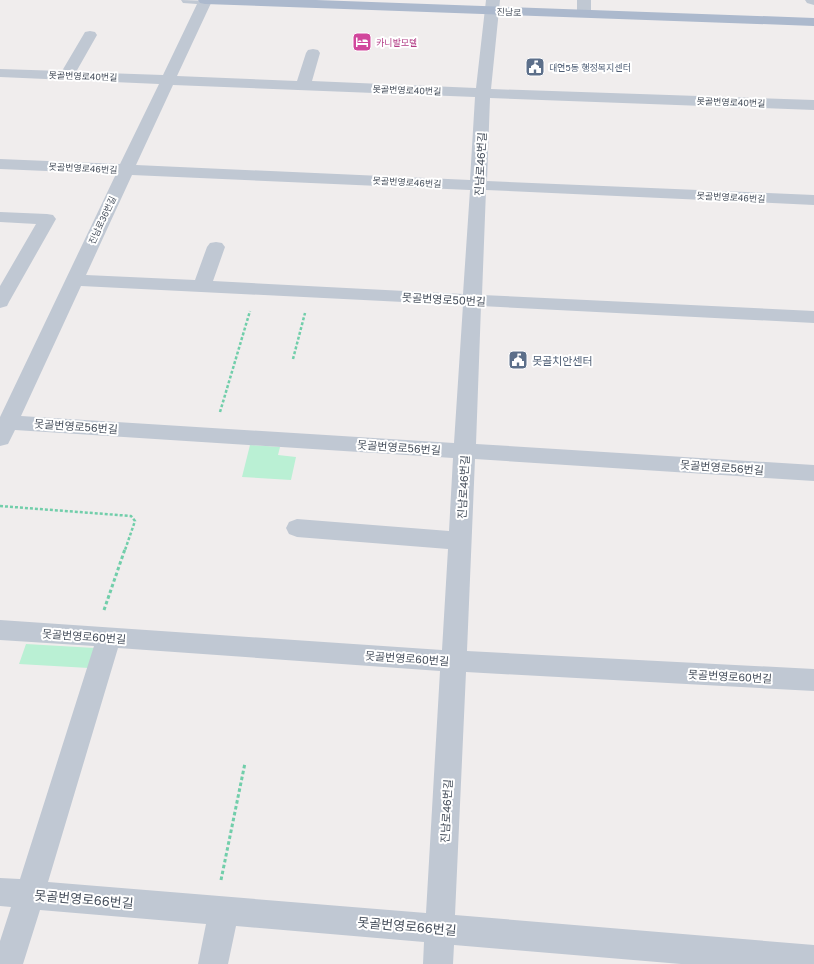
<svg xmlns="http://www.w3.org/2000/svg" width="814" height="964" font-family="'Golos Text','Noto Sans KR',sans-serif">
<style>
.green{fill:#baf0d4}
.lines{fill:none;stroke-linecap:round;stroke-linejoin:round}
.path-far1{stroke:#71ceaa;stroke-width:2.5;stroke-dasharray:3 2;stroke-linecap:butt}
.path{stroke:#71ceaa;stroke-width:3;stroke-dasharray:3.5 2.5;stroke-linecap:butt}
.minor{fill:#c0c8d3;fill-rule:evenodd}
.major{fill:#acb9cd;fill-rule:evenodd}
.labels{text-anchor:middle;dominant-baseline:central;stroke-width:4;stroke-linejoin:round;paint-order:stroke}
.far-street-label{font-size:9px;fill:#454e5b;stroke:#fff}
.far-hotel-label{font-size:9px;fill:#b23c85;stroke:#fff;text-anchor:start}
.far-service-label{font-size:9px;fill:#4e5e75;stroke:#fff;text-anchor:start}
.street-label{font-size:11px;fill:#454e5b;stroke:#fff}
.service-label{font-size:11px;fill:#4e5e75;stroke:#fff;text-anchor:start}
.near-street-label{font-size:13px;fill:#454e5b;stroke:#fff}
</style>
<rect width="100%" height="100%" fill="#f0eded"/>
<!-- green -->
<path class="green" d="M250,445L280,447L278,455L296,457L291,480L242,477Z
M26,644L95,648L89,668L19,664Z"/>
<g class="lines">
<!-- path-far1 -->
<path class="path-far1" d="M293,359L305,313
M220,412L250,311
M0,506L131,516L135,521L125,550"/>
<!-- path -->
<path class="path" d="M104,610L125,549
M221,880L245,763"/>
<!-- minor -->
<path class="minor" d="M181,0L212,1L177,76L297,81L306,53L308,50L313,49L318,50L320,53L312,81L476,88L486,0H500L491,89L814,100V110L490,98L487,181L814,195V205L486,190L482,295L814,311V323L481,306L476,444L814,465V481L475,459L467,651L814,669V691L466,672L455,915L814,945V964H681L454,945L453,964H423L424,942L236,926L228,964H198L206,924L40,910L23,964H0V941L11,907L0,906V878L20,879L94,646L0,640V620L442,650L448,549L297,537L289,534L286,528L289,522L297,519L449,531L453,458L15,430L8,444L0,446V417L116,174L0,169V159L120,164L159,84L0,77V69L62,71L85,32L90,31L95,32L97,35L76,72L163,75L197,4L183,3ZM173,85L475,97L470,180L136,165ZM132,175L470,190L463,294L213,281L225,247L222,243L216,242L210,243L207,247L195,280L86,275ZM81,286L463,305L454,443L21,416ZM118,648L440,671L426,913L48,882Z
M577,0H591V14L589,17H579L577,14Z
M805,0H814V5L807,3Z
M0,212L47,214L53,215L56,219L9,302L7,306L0,308V286L36,224L0,222Z"/>
<!-- major -->
<path class="major" d="M198,0H316L814,18V26L205,4L200,3Z"/>
</g>
<!-- icons -->
<defs>
<symbol id="hotel-square" viewBox="-11 -11 22 22"><rect x="-9" y="-9" width="18" height="18" rx="4" fill="#d1479c" stroke="#fff"/><path d="M-6-4.5h1.5V1H6V5H4.5V3h-9V5H-6ZM-4 0a1.8 1.8 0 1 1 3.6 0ZM.5 0V-2.5h3Q6-2.5 6 0Z" fill="#fff"/></symbol>
<symbol id="civic-square" viewBox="-11 -11 22 22"><rect x="-9" y="-9" width="18" height="18" rx="4" fill="#5c6f8a" stroke="#fff"/><path d="M-.6-6.5H3V-4.5H.6V-3L4-1V1h2V6H-6V1h2V-1L-.6-3ZM-1.2 2.5V6h2.4V2.5Z" fill="#fff"/></symbol>
</defs>
<g fill-rule="evenodd">
<use href="#hotel-square" x="351" y="31" width="22" height="22"/>
<use href="#civic-square" x="524" y="56" width="22" height="22"/>
<use href="#civic-square" x="507" y="349" width="22" height="22"/>
</g>
<g class="labels">
<!-- far-street labels -->
<g class="far-street-label">
<text transform="translate(509 12) rotate(2)">진남로</text>
<text transform="translate(83 76) rotate(2)">못골번영로40번길</text>
<text transform="translate(407 90) rotate(2)">못골번영로40번길</text>
<text transform="translate(731 102) rotate(2)">못골번영로40번길</text>
<text transform="translate(83 168) rotate(3)">못골번영로46번길</text>
<text transform="translate(407 182) rotate(3)">못골번영로46번길</text>
<text transform="translate(731 197) rotate(3)">못골번영로46번길</text>
<text transform="translate(102 220) rotate(-65)">진남로36번길</text>
</g>
<!-- far-hotel labels -->
<g class="far-hotel-label">
<text x="376" y="42">카니발모텔</text>
</g>
<!-- far-service labels -->
<g class="far-service-label">
<text x="549" y="67">대연5동 행정복지센터</text>
</g>
<!-- street labels -->
<g class="street-label">
<text transform="translate(480 164) rotate(-87)">진남로46번길</text>
<text transform="translate(444 299) rotate(3)">못골번영로50번길</text>
<text transform="translate(76 426) rotate(4)">못골번영로56번길</text>
<text transform="translate(399 447) rotate(4)">못골번영로56번길</text>
<text transform="translate(722 467) rotate(4)">못골번영로56번길</text>
<text transform="translate(463 487) rotate(-87)">진남로46번길</text>
<text transform="translate(84 636) rotate(4)">못골번영로60번길</text>
<text transform="translate(407 658) rotate(4)">못골번영로60번길</text>
<text transform="translate(730 676) rotate(3)">못골번영로60번길</text>
<text transform="translate(446 811) rotate(-87)">진남로46번길</text>
</g>
<!-- service labels -->
<g class="service-label">
<text x="532" y="360">못골치안센터</text>
</g>
<!-- near-street labels -->
<g class="near-street-label">
<text transform="translate(84 899) rotate(5)">못골번영로66번길</text>
<text transform="translate(407 926) rotate(5)">못골번영로66번길</text>
</g>
</g>
</svg>
